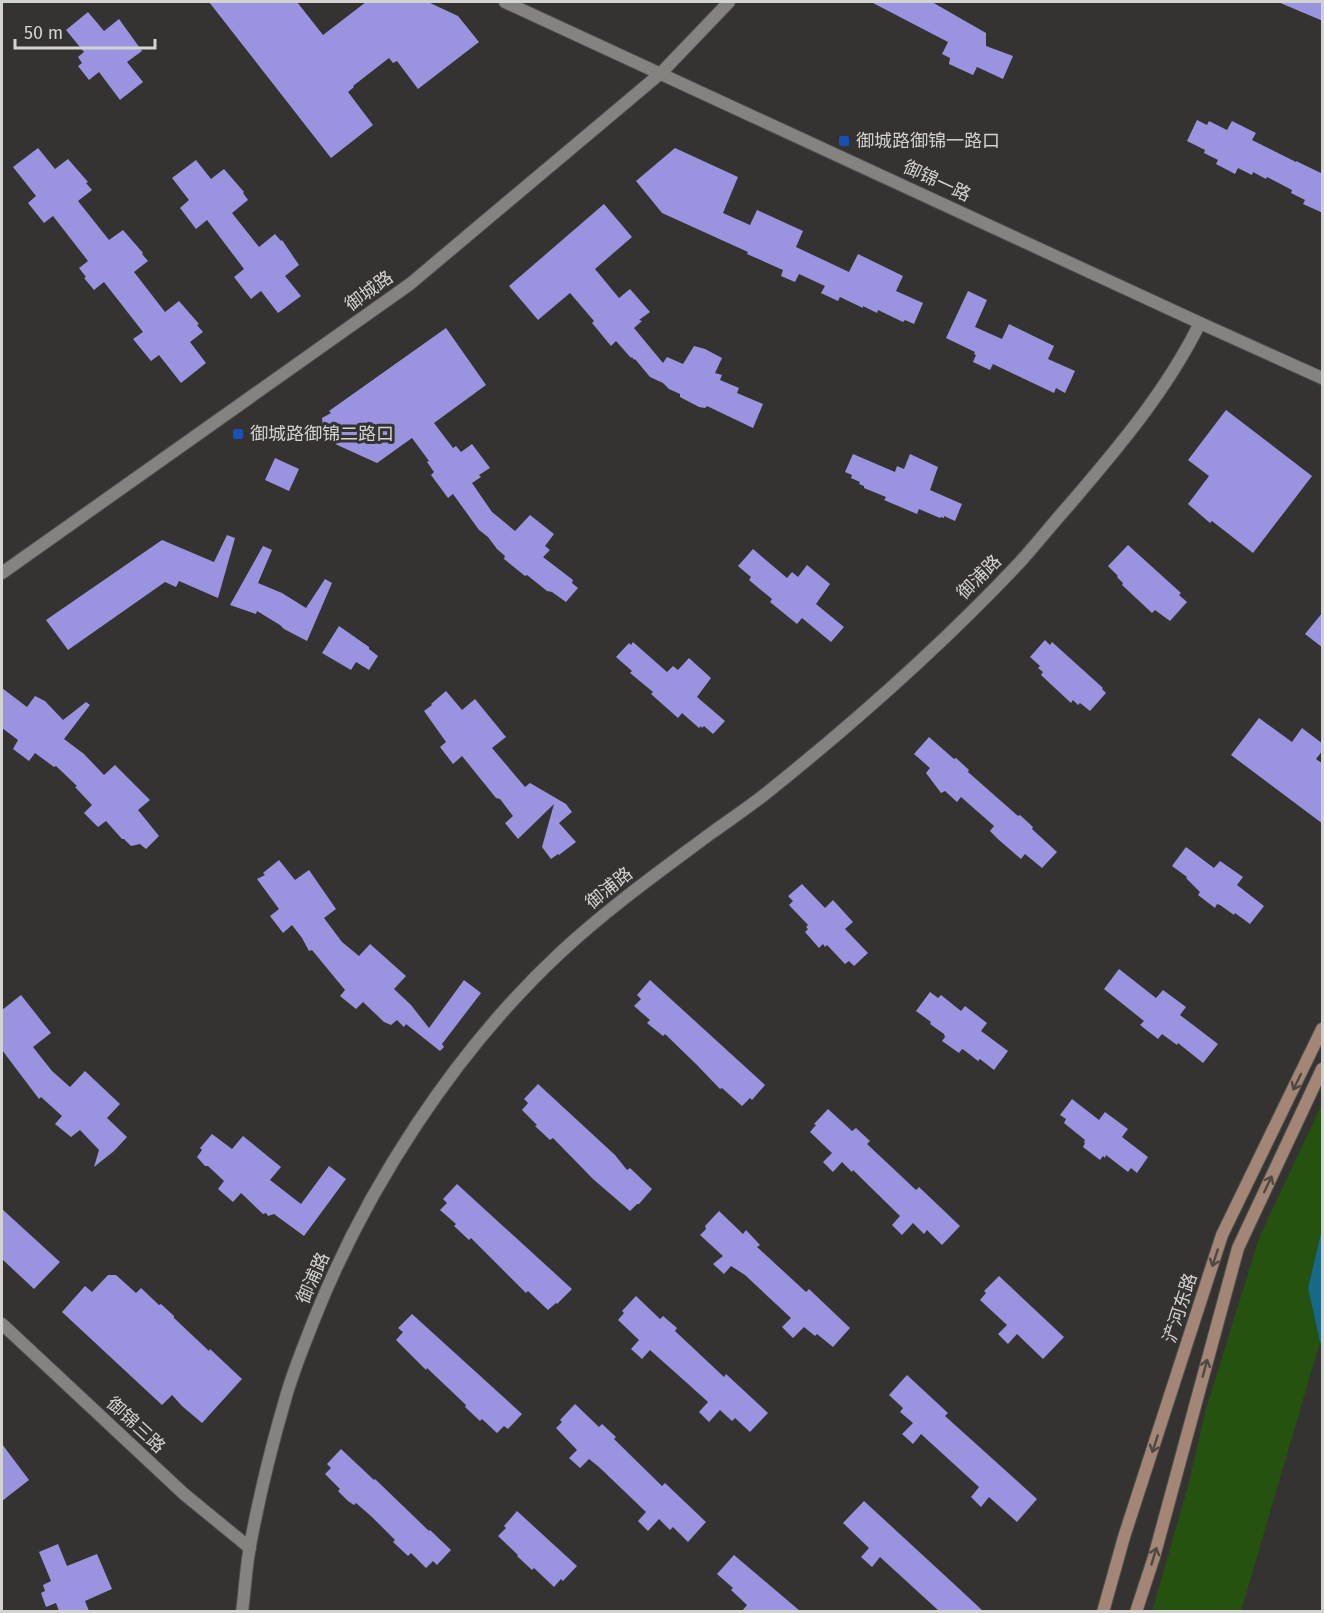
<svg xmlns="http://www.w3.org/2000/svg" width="1324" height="1613" font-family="'Fira Sans','Noto Sans SC',sans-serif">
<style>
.green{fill:#265210}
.water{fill:#166987}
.building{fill:#9a94e0}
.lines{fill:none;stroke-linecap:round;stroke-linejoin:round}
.minor-casing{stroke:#4f4f4d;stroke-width:14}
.tertiary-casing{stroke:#4f4f4d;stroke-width:14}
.secondary-casing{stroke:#4f4f4d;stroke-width:14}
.minor{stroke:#848380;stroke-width:12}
.tertiary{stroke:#848380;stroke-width:12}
.secondary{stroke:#a38675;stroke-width:12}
.oneway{stroke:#504842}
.transit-dot{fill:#1a4fb4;stroke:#343331;stroke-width:2}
.labels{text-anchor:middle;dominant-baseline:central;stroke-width:6;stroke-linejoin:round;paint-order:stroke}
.poi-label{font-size:18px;fill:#d3d3d1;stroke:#343331;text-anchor:start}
.street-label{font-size:18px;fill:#d3d3d1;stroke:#343331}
</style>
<rect width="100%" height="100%" fill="#343331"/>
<!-- green -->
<path class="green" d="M1322,1104V1229L1308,1288L1320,1342L1241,1611L1152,1612L1189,1482L1206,1409L1259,1238Z"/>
<!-- water -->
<path class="water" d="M1322,1229V1346L1320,1342L1308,1288Z"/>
<!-- building -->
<path class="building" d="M209,2H297L323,35L366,2H428L458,16L479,42L418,89L397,61L393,63L389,58L353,86L354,87L348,92L373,125L331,158Z
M871,2H932L986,33V46L1013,56L1003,79L977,67L973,75L949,64L950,58L942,54L948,42Z
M1278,2H1323V21Z
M88,12L104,31L119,19L142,51L127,62L143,82L120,100L99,72L89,80L78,66L82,63L78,57L84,52L66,30Z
M1197,120L1207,125L1209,121L1227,130L1232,121L1256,133L1252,140L1296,162V161L1323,174V213L1303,204L1305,200L1291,193L1292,190L1267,177L1266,179L1253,172L1252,175L1238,168L1235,174L1216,164L1218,160L1204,153L1205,150L1187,141Z
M38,148L55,169L68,159L88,182L86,183L92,190L78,201L109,240L123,230L143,253L142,254L148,261L134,272L165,312L179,301L199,324L197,325L203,332L190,342L206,363L181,383L159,355L151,361L133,339L143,332L104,282L94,290L84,278L86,277L79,268L88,261L53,216L44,223L28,203L36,196L13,167Z
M675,148L738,177L723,213L750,225L757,210L803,231L796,247L849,272L858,254L903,276L896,291L923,303L914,324L905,320L903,322L878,310L877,313L863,306V308L840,297L838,301L821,293L825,286L799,274L795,282L781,276L783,270L747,254L748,252L662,213L636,181Z
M196,160L211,179L224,169L244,192L243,193L248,200L232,213L259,247L275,234L281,241L282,240L299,265L285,276L301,296L278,313L261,291L251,299L234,277L244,269L207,220L196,229L180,208L189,200L172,178Z
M604,204L632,237L595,269L619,298L630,289L650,312L639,320L642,321L634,328L663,363L667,357L683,364L694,346L705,349L722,358L715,373L722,375L720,380L739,388L737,393L763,404L753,428L707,406L705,408L699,407L680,397V394L669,389L663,383L650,377L635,359L634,360L632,357L631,358L616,341L611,346L592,323L594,321L570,293L538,320L509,286Z
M968,291L987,300L975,327L1002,339L1009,324L1054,346L1048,359L1075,371L1065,393L1056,388L1054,393L993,364L990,370L973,362L976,355L974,354L975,352L946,338Z
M446,328L486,385L434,423L453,448L456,446L461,452L472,444L490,468L479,475L481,477L472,483L492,512L515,531L530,515L554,534L545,546L550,550L543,557L573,580L572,583L578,588L566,602L552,592L547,591L527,575L525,576L504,559L505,556L497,549L488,537L479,530L453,494L448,498L431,475L434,472L427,462L429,461L412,438L377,463L324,439L322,418L331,413L329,411Z
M1226,410L1312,476L1253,553L1212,521L1210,523L1188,504L1209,476L1188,460Z
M853,454L895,472L897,466L904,469L910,454L938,467L930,490L962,504L955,521L944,516V518L941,517L940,518L919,509L917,514L884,500L886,497L864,488V486L859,484L860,482L851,478L852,475L845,472Z
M275,458L299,469L289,491L265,480Z
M227,535L235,538L218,598L179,581L176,587L165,582L68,650L46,620L162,540L214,562Z
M1128,545L1181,593L1179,595L1187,602L1170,621L1155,610L1152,613L1122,585L1123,583L1117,577L1118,576L1108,566Z
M263,546L272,550L258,583L282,593L306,608L325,579L332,583L307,641L284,629L280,625L257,611L256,614L230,605Z
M753,549L787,578L792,572L798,577L807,565L830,584L816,604L844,627L831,642L802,618L797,624L770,602L772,599L749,580L751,577L738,566Z
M1323,612V648L1305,634Z
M339,626L369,647V649L378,656L369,670L356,662L351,670L322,653Z
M1045,640L1050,645L1052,642L1103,688L1102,689L1106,693L1090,711L1080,703L1078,705L1073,700L1071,703L1041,675L1043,672L1038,668L1040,666L1030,657Z
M633,642L667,672L673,666L678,670L689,658L711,678L697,697L725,721L713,734L704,726L702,728L701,726L699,728L682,713L678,718L651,694L653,692L630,673L632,671L616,657L629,643L631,645Z
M2,688L27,707L35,696L45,701L63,720L86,702L90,705L64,739L84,754L104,775L115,765L150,800L138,810L159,836L146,849L140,844L131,846L124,839H122L106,821L98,827L84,813L92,805L75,787L77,786L56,766L54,767L35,753L29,761L13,749L18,740L2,728Z
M446,691L462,710L475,699L506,737L492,748L525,787L530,783L566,804L572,812L559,823L576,842L559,855L558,854L551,859L542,847L554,804L518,839L505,823L513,816L500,799L496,798L462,756L453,764L440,747L446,742L424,711L432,705L431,704Z
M1259,718L1292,742L1302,728L1323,744V750L1316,759L1323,764V824L1231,755Z
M929,737L954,759L956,758L969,770L968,772L1018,816L1020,815L1033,827L1032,829L1057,852L1042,868L1025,854L1021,859L999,840L990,831L994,826L961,797L957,802L945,791L941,793L926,773L930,768L914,754Z
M1186,847L1214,868L1220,861L1243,877L1237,885L1264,906L1250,924L1235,913L1234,915L1220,905L1217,904L1215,908L1198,895L1200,892L1186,878L1187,877L1172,866Z
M279,860L295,880L309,870L336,909L324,918L342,942L359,956L370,944L406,976L394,989L411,1005L429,1028L464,980L481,993L442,1044L444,1047L440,1051L406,1024L404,1027L397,1020L391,1025L384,1022L363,1002L356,1009L340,996L345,990L312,950L309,951L302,938L292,925L283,933L270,916L279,909L257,879L265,875L263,873Z
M802,884L825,908L833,900L853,922L845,929L868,953L854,966L849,961L845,964L827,945L825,947L823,944L819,948L805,932L808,929L806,927L808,925L789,905L793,901L788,896Z
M1119,969L1156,998L1163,990L1186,1007L1180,1015L1218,1044L1203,1063L1178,1043L1177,1045L1162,1034L1158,1039L1140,1025L1144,1021L1104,989Z
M650,980L765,1085L752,1100L750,1098L742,1106L722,1088L720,1089L696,1064L665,1034L663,1036L647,1023L650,1020L634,1006L641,999L637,995Z
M930,992L938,998L941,995L961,1011L965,1006L987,1023L981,1031L1008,1051L994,1070L980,1059L978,1061L964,1050L962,1049L959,1053L942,1041L945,1037L944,1034L930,1024L931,1022L916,1011Z
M21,995L51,1033L33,1047L52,1071L70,1087L85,1071L120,1104L107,1118L127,1137L114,1151L94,1167L99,1150L80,1130L71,1137L55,1124L62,1116L41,1097L39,1099L2,1050V1010Z
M538,1084L615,1155L627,1170L630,1168L652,1189L639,1204H637L630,1211L593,1179L553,1138L550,1140L535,1126L537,1125L522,1110L528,1103L524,1099Z
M1072,1099L1099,1120L1105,1112L1128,1129L1122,1137L1148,1157L1137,1173L1131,1168L1128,1172L1106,1155L1105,1158L1103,1156L1100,1160L1083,1147L1085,1143L1084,1142L1085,1140L1064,1123L1066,1119L1060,1115Z
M828,1109L852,1131L856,1128L870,1141L867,1144L916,1190L919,1187L960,1226L942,1245L927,1230L924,1234L913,1223L902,1235L892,1225L900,1216L853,1170L852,1172L842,1162L833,1172L823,1162L832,1153L810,1132L816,1125L814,1124Z
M212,1134L232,1149L243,1136L281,1167L270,1180L301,1204L329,1166L346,1179L304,1236L274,1214L268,1216L266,1213L263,1214L241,1193L233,1202L218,1189L224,1181L208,1166H205L197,1157L202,1150L200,1148Z
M457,1184L572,1289L557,1304L556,1303L548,1310L528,1291L526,1293L471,1238L469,1240L454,1226L456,1224L440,1210L447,1203L443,1199Z
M2,1209L60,1262L34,1289L2,1259Z
M719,1211L743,1234L746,1230L760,1245L757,1247L806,1292L809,1289L850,1328L833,1347L817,1334L815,1336L804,1327L793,1338L782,1327L791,1318L745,1275L731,1266L724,1274L713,1264L723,1256L700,1235L706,1229L705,1226Z
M108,1275H116L136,1293L141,1288L159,1305L161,1304L174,1316V1318L209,1351L210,1349L242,1379L202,1423L182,1406L172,1395L162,1405L62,1312L85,1286L92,1292Z
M999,1276L1064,1337L1043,1359L1017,1334L1008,1344L998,1334L1007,1325L980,1300L986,1293L984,1291Z
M636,1296L660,1319L663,1316L677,1328L675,1331L724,1377L726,1374L768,1413L750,1432L735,1418L732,1421L720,1410L709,1422L699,1412L708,1402L687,1383L650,1350L642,1359L631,1349L639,1340L618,1320L624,1313L622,1311Z
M412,1314L522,1414L508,1429L504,1426L497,1433L482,1419L480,1421L465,1407L466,1405L427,1368L426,1370L396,1340L403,1332L398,1328Z
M907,1375L948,1413L945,1416L1037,1499L1017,1522L989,1497L981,1507L971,1497L979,1487L921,1434L913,1444L902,1434L913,1423L900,1412L903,1408L889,1395Z
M575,1404L599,1427L602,1424L616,1437L614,1439L662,1486L665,1483L706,1522L688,1542L673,1527L670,1530L659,1519L648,1531L638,1521L646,1512L599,1467L589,1459L580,1468L569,1458L577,1450L556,1428L562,1422L560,1420Z
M2,1444L29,1480L2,1501Z
M341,1449L374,1480L375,1479L429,1531L430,1530L451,1550L437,1565L433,1561L426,1568L411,1553L408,1556L393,1542L395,1540L372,1517L356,1503L354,1505L348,1501L338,1491L340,1489L325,1474L331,1468L327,1464Z
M864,1501L954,1584L983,1611H939L880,1557L872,1567L861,1557L869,1548L843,1523Z
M517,1511L577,1566L563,1581L561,1579L554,1587L534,1568L532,1570L517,1556L518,1555L498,1536L506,1528L504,1526Z
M58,1544L67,1566L97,1554L112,1589L85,1601L89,1611H59L56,1603L46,1607L41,1593L45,1591L43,1585L51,1581L39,1552Z
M734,1555L800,1611H742L747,1605L731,1590L733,1588L717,1574Z"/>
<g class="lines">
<defs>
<path id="minor" d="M505,2L1200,323L1322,378
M2,1324L184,1494L250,1548"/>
<path id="tertiary" d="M2,573L410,284L661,73L729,2
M242,1612C245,1590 246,1567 250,1546C259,1497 271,1448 285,1400C292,1374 303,1348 313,1322C366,1188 454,1052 560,953C607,909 659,872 710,834C728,821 746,809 764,795C854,723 942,645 1021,561C1038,542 1053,523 1070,504C1118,448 1167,390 1200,323"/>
<path id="secondary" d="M1103,1612L1124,1537L1222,1235L1322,1029
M1136,1612L1154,1557L1238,1248L1322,1069"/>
</defs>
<!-- minor casing -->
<use href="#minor" class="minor-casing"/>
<!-- tertiary casing -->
<use href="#tertiary" class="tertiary-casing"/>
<!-- secondary casing -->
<use href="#secondary" class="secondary-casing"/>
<!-- minor -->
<use href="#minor" class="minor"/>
<!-- tertiary -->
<use href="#tertiary" class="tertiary"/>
<!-- secondary -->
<use href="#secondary" class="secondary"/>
</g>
<!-- one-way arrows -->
<defs><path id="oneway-shaft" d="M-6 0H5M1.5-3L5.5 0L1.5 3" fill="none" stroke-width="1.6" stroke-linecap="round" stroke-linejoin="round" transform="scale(1.5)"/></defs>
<g class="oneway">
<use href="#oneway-shaft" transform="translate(1297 1082) rotate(116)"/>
<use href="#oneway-shaft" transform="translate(1268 1184) rotate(-65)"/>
<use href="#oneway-shaft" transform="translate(1215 1258) rotate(108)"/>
<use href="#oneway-shaft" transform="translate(1205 1368) rotate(-75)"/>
<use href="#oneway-shaft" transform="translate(1155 1444) rotate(108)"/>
<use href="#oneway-shaft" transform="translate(1154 1556) rotate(-73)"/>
</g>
<!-- markers -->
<g class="transit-dot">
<rect x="838" y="135" width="12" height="12" rx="3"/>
<rect x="232" y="428" width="12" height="12" rx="3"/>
</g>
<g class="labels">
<!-- poi labels -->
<g class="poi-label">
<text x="856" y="141">御城路御锦一路口</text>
<text x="250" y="434">御城路御锦二路口</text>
</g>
<!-- street labels -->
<g class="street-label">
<text transform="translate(937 181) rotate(25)">御锦一路</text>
<text transform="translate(369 291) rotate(-36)">御城路</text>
<text transform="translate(979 577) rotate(-45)">御浦路</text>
<text transform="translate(609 888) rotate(-39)">御浦路</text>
<text transform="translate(313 1278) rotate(-66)">御浦路</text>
<text transform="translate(1180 1308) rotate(-72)">浐河东路</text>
<text transform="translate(136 1425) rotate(43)">御锦三路</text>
</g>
</g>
<!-- border -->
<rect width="1324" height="1613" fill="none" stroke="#d3d3d1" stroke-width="6"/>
<!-- scale -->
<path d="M15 39v9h140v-9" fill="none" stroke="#d3d3d1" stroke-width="3"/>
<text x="24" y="39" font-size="18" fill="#d3d3d1" stroke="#343331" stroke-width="4.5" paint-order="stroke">50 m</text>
</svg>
